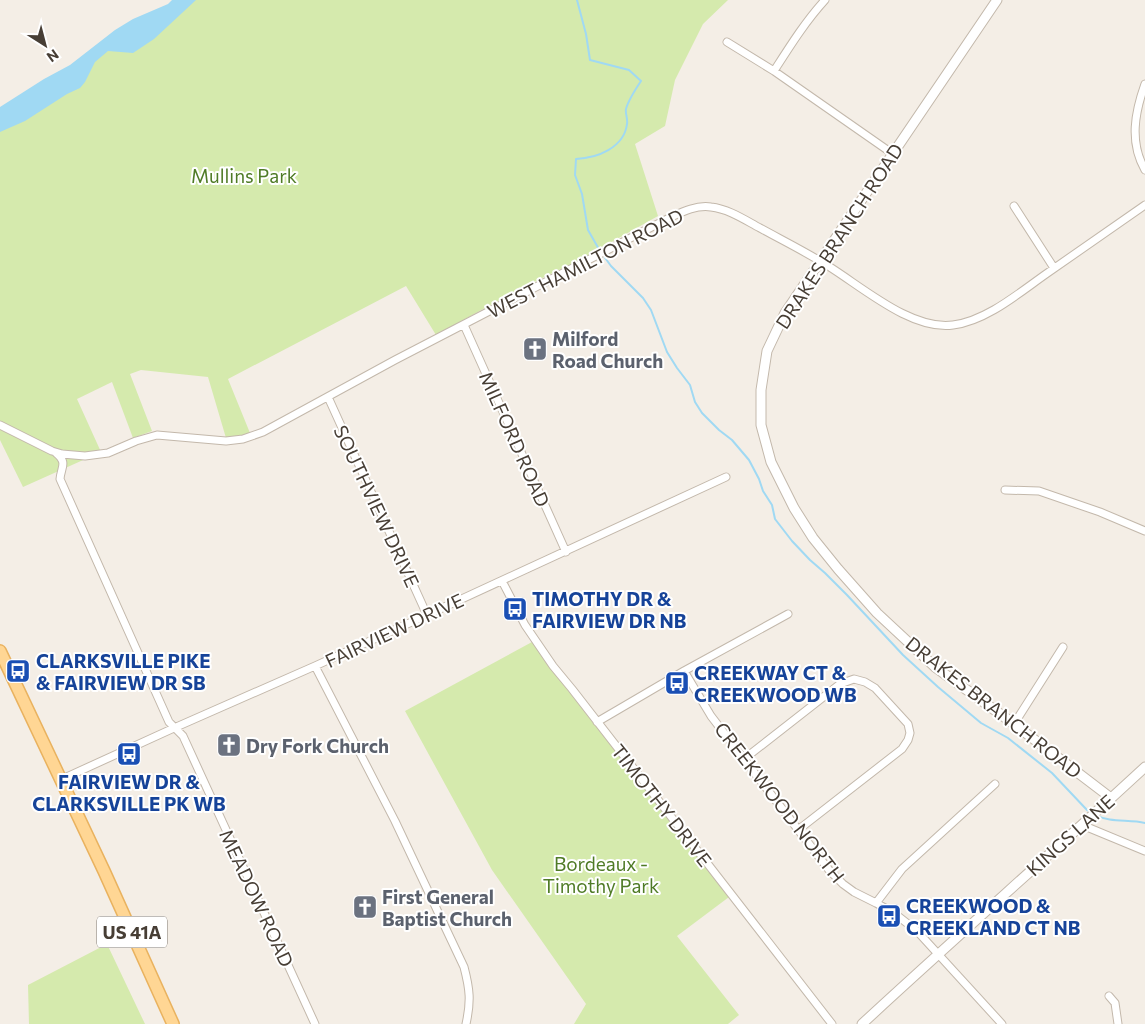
<svg xmlns="http://www.w3.org/2000/svg" width="1145" height="1024" font-family="Commissioner,sans-serif">
<style>
.green{fill:#d5eaad}
.water{fill:#a0d9f3}
.lines{fill:none;stroke-linecap:round;stroke-linejoin:round}
.stream{stroke:#a0d9f3;stroke-width:2}
.minor-casing{stroke:#c3b8ab;stroke-width:9}
.tertiary-casing{stroke:#c3b8ab;stroke-width:11}
.primary-casing{stroke:#e9b25f;stroke-width:14}
.minor{stroke:#fff;stroke-width:7}
.tertiary{stroke:#fff;stroke-width:9}
.primary{stroke:#ffd694;stroke-width:11}
.labels{text-anchor:middle;dominant-baseline:central;stroke-width:4;stroke-linejoin:round;paint-order:stroke}
.shield{fill:#fff;stroke:#7e7872;stroke-width:1}
.shield-label{font-size:18px;font-weight:bold;fill:#473e35}
.park-label{font-size:19px;fill:#4f7b26;stroke:#fff}
.street-label{font-size:19px;fill:#473e35;stroke:#fff}
.worship-label{font-size:19px;font-weight:bold;fill:#5b616d;stroke:#fff;text-anchor:start}
.transit-label{font-size:19px;font-weight:bold;fill:#164399;stroke:#fff;text-anchor:start}
</style>
<rect width="100%" height="100%" fill="#f4eee6"/>
<!-- green -->
<path class="green" d="M189,0H728L703,24L675,80L665,126L635,144L658,216L583,258L516,291L436,335L406,286L228,379L250,433L235,437L226,438L208,377L141,370L130,374L152,431L133,438L112,382L77,399L101,452L23,487L0,440V124L107,48Z
M532,642L553,671L729,897L677,936L739,1015L728,1024H574L586,1004L492,870L405,711Z
M107,944L145,1024H29L28,985Z"/>
<!-- water -->
<path class="water" d="M172,0H196L154,39L133,53L108,51L95,62L85,82L80,88L67,94L25,121L0,132V107L44,79L70,65L115,30L133,19L168,4Z"/>
<g class="lines">
<!-- stream -->
<path class="stream" d="M577,0L586,34L590,60L629,70L641,81C637,87 628,101 626,109C625,113 628,119 627,124C624,148 597,158 576,159L575,175L582,194L588,230L600,251
M603,255L611,266L643,298L651,310L667,352L677,368L690,385L695,402L702,413L719,430L732,440L749,460L759,479L763,491L772,505L775,519L792,541L810,560L825,573L847,595L903,655L938,687L981,723L1008,738L1052,773L1087,810L1092,813
M1096,815C1110,823 1129,819 1145,823"/>
<defs>
<path id="minor" d="M727,42L774,71L893,154
M774,71C790,46 805,22 825,0
M1145,84C1135,112 1129,142 1145,170
M1014,206L1054,268
M464,325L566,552
M328,397L427,615
M0,425L52,451L62,454L85,456L108,453L136,441L157,435L226,441L243,439L263,432L395,360L671,217C684,211 697,205 711,207C729,209 745,220 760,228C780,239 800,249 820,261C857,282 909,331 953,325C986,321 1019,293 1046,274C1079,251 1112,228 1145,205
M56,453C68,463 61,467 60,479L169,722L183,736L315,1024
M1005,490L1039,491L1100,512L1145,531
M502,581L525,625L553,666L572,689L832,1024
M315,666L395,821L464,967C470,990 471,1001 466,1024
M684,671L711,716L829,870L843,884L854,892L876,903L894,913L917,931L1002,1024
M597,722L684,671L788,614
M1014,724L1063,647
M744,759L840,684L854,679L865,682L875,688L908,724L910,733L908,740L902,749L798,830
M60,780L174,728L315,666L427,615L726,477
M1082,825L1145,851
M876,903L902,869L995,784
M1109,996L1115,1003L1118,1024"/>
<path id="tertiary" d="M997,0L785,313L767,351L761,390V425L771,462L794,508L813,538L838,569L877,613L935,667L1014,724L1111,798
M862,1024C956,937 1052,853 1145,767"/>
<path id="primary" d="M0,651L104,871L173,1024"/>
</defs>
<!-- minor casing -->
<use href="#minor" class="minor-casing"/>
<!-- tertiary casing -->
<use href="#tertiary" class="tertiary-casing"/>
<!-- primary casing -->
<use href="#primary" class="primary-casing"/>
<!-- minor -->
<use href="#minor" class="minor"/>
<!-- tertiary -->
<use href="#tertiary" class="tertiary"/>
<!-- primary -->
<use href="#primary" class="primary"/>
</g>
<!-- icons -->
<defs>
<symbol id="church-square" viewBox="-11 -11 22 22"><rect x="-9" y="-9" width="18" height="18" rx="4" fill="#6b7280" stroke="#fff"/><path d="M-1.2-6h2.4v3.5h3.3v2.4h-3.3V6h-2.4V-.1h-3.3v-2.4h3.3Z" fill="#fff"/></symbol>
<symbol id="bus-square" viewBox="-11 -11 22 22"><rect x="-9" y="-9" width="18" height="18" rx="4" fill="#1a4fb4" stroke="#fff"/><path d="M-5-6H5V4H4V6H2V4H-2V6H-4V4H-5ZM-3.5-4V0h7V-4ZM-3.5 1.2v1.5H-2V1.2ZM2 1.2v1.5H3.5V1.2Z" fill="#fff"/></symbol>
</defs>
<g fill-rule="evenodd">
<use href="#church-square" x="521" y="335" width="28" height="28"/>
<use href="#bus-square" x="501" y="595" width="28" height="28"/>
<use href="#bus-square" x="4" y="657" width="28" height="28"/>
<use href="#bus-square" x="663" y="669" width="28" height="28"/>
<use href="#church-square" x="215" y="731" width="28" height="28"/>
<use href="#bus-square" x="115" y="740" width="28" height="28"/>
<use href="#church-square" x="351" y="893" width="28" height="28"/>
<use href="#bus-square" x="875" y="902" width="28" height="28"/>
</g>
<g class="labels">
<!-- shield labels -->
<rect class="shield" x="97" y="916.5" width="70" height="31" rx="4"/>
<g class="shield-label">
<text x="132" y="932">US 41A</text>
</g>
<!-- park labels -->
<g class="park-label">
<text x="244" y="175">Mullins Park</text>
<text x="601" y="863">Bordeaux -<tspan x="601" dy="22">Timothy Park</tspan></text>
</g>
<!-- street labels -->
<g class="street-label">
<text transform="translate(839 236) rotate(-57)">DRAKES BRANCH ROAD</text>
<text transform="translate(585 263) rotate(-27)">WEST HAMILTON ROAD</text>
<text transform="translate(515 439) rotate(66)">MILFORD ROAD</text>
<text transform="translate(377 506) rotate(65)">SOUTHVIEW DRIVE</text>
<text transform="translate(394 630) rotate(-25)">FAIRVIEW DRIVE</text>
<text transform="translate(994 707) rotate(38)">DRAKES BRANCH ROAD</text>
<text transform="translate(780 802) rotate(52)">CREEKWOOD NORTH</text>
<text transform="translate(662 805) rotate(52)">TIMOTHY DRIVE</text>
<text transform="translate(1070 835) rotate(-42)">KINGS LANE</text>
<text transform="translate(257 898) rotate(65)">MEADOW ROAD</text>
</g>
<!-- worship labels -->
<g class="worship-label">
<text x="552" y="338">Milford<tspan x="552" dy="22">Road Church</tspan></text>
<text x="246" y="745">Dry Fork Church</text>
<text x="382" y="896">First General<tspan x="382" dy="22">Baptist Church</tspan></text>
</g>
<!-- transit labels -->
<g class="transit-label">
<text x="532" y="598">TIMOTHY DR &amp;<tspan x="532" dy="22">FAIRVIEW DR NB</tspan></text>
<text x="36" y="660">CLARKSVILLE PIKE<tspan x="36" dy="22">&amp; FAIRVIEW DR SB</tspan></text>
<text x="694" y="672">CREEKWAY CT &amp;<tspan x="694" dy="22">CREEKWOOD WB</tspan></text>
<text x="129" y="781" text-anchor="middle">FAIRVIEW DR &amp;<tspan x="129" dy="22">CLARKSVILLE PK WB</tspan></text>
<text x="906" y="905">CREEKWOOD &amp;<tspan x="906" dy="22">CREEKLAND CT NB</tspan></text>
</g>
</g>
<!-- north arrow -->
<g transform="translate(45 45) rotate(144)" stroke="#ffffff" stroke-width="4" paint-order="stroke">
<path d="M0-4L9 19L0 12L-9 19Z" fill="#473e35"/>
<text y="-8" font-size="14" font-weight="bold" text-anchor="middle" fill="#473e35">N</text>
</g>
</svg>
